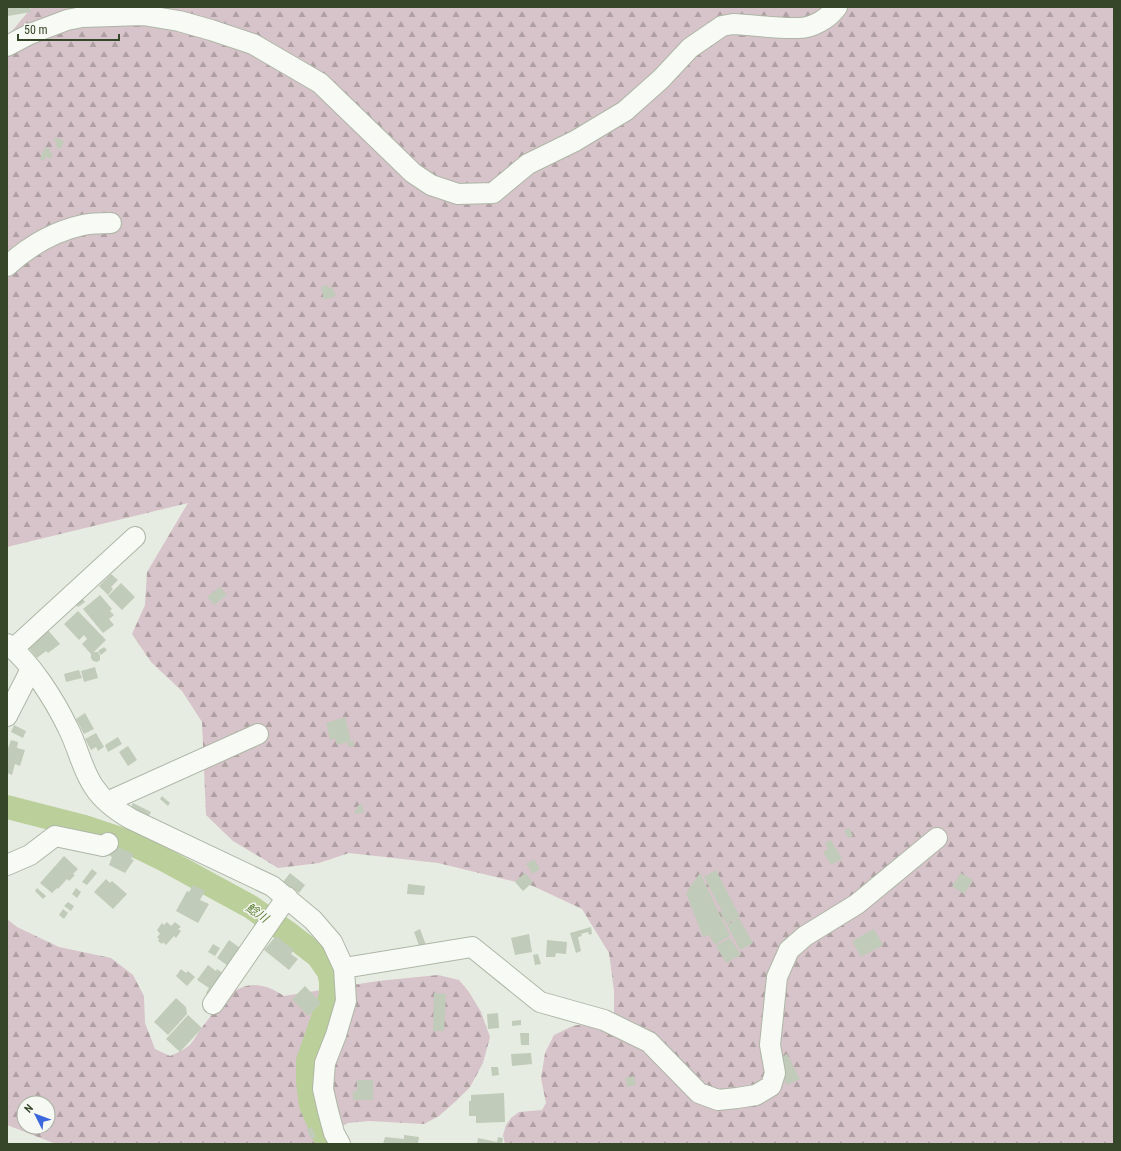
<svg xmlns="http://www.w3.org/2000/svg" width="1121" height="1151" font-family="'Roboto Condensed','Noto Sans JP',sans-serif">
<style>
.forest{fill:url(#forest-firs);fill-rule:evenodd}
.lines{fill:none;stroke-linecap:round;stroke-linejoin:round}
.river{stroke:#bacf9a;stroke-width:24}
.building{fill:#c1cbb9}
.minor-casing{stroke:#aeb7a6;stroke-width:22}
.minor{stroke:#f8faf6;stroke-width:20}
.labels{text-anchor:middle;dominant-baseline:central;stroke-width:3;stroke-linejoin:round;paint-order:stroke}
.water-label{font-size:12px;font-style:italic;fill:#577a2d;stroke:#f6f9f3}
</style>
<defs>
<pattern id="forest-firs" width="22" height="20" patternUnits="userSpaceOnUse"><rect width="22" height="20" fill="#d7c3ca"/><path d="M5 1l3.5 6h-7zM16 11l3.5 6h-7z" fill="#afa0a4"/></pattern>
</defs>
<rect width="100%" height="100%" fill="#e7ece2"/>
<!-- forest -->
<path class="forest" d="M32,7H1114V1144H505L503,1135L506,1125L511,1118L519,1112L542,1110L546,1103L541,1078L545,1053L554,1035L573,1026L614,1018V991L609,953L582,909L533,886L438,863L349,853L319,863L278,868L233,841L206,815L202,722L182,691L151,662L132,634L145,605L147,572L188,503L7,547V37Z
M7,919L17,927L59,947L111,958L133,975L144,996L145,1023L155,1049L170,1056C176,1053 182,1051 187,1047C192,1044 196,1036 200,1030C224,999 242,968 284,996L378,981L438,975L459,980L469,992L481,1012L490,1037L483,1063L470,1087L456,1101L439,1116L424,1124L369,1121L348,1123L325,1136L320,1144H56L7,1125ZM24,1103H48V1127H24Z"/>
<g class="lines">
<!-- river -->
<path class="river" d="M7,807L81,826L126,841L163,859L251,907L288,933L318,956L329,972L331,982V995L308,1061V1082L311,1105L328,1144"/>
</g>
<!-- building -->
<path class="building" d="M7,7H30L31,12L8,16Z
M55,137L64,141L61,149L55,146L57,142L54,141Z
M45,147L51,149L49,152L53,153L51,159L45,157L44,161L40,159Z
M327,285L328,288L332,287L336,296L324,300L321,287Z
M111,574L118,580L111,587L113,589L108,595L99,586Z
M121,583L135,597L122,610L108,596Z
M220,587L227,595L214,605L207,597Z
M100,595L112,609L110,611L114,615L109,619L114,625L103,633L83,609Z
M82,598L85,602L78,607L75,603Z
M78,611L106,640L94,652H98L100,655V660L97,662L93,661L91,658V654L82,644L87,639L84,635L79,640L64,624Z
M47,629L60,644L48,653L46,651L37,658L27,646Z
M104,647L107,650L101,655L98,651Z
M95,667L98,678L84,682L81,671Z
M79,670L82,678L66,682L64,674Z
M85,713L94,729L84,734L76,719Z
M345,717L351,741L337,745L335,738L330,740L326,723Z
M14,725L26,731L23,738L11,732Z
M96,733L104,747L98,751L96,747L91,750L85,739Z
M118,737L122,744L108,752L105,745Z
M11,740L18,742L17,748L25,750L20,766L15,764L12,775L7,773V751Z
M353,741L354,746L348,747L347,743Z
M128,746L137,760L128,766L119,752Z
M162,796L170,803L168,806L160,799Z
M133,803L151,812L149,816L131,807Z
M362,804L364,812L356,814L354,810L358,809L357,806Z
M849,828L853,836L848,838L844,830Z
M831,840L842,859L831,865L823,852L828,849L825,843Z
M112,846L117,849L118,847L134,854L131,859L134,860L125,873L109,865L112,857L105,853Z
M64,856L78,869L73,874L75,875L69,881L67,879L58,889L57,888L52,893L40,883Z
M534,859L540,869L533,874L526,864Z
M92,869L97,873L87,885L82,882Z
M716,870L740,917L726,924L720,912L722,911L704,877Z
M290,873L305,885L299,893L283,882Z
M525,873L533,882L523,891L515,882Z
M700,873L730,936L715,945L709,935L703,937L686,893Z
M961,873L973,880L964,894L952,886Z
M106,879L110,883L112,881L127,894L113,909L94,892Z
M408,884L425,886L424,895L407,894Z
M193,885L205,891L200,900L209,904L198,923L176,911L187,891L189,892Z
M37,888L46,896L43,899L35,891Z
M76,888L81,892L77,898L72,894Z
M68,902L74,906L71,911L64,906Z
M63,909L68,913L64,919L59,915Z
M739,918L753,943L740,950L727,925Z
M167,922L171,926L175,922L181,927L178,929L181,931L176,938L174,936L166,945L163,942L162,944L158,941L159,939L157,937L160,934L157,930L162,923L164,925Z
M591,927L592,934L589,935L588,932L581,934L582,936L578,937L581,951L576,953L570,933Z
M420,929L426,945L420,948L414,932Z
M874,929L883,945L861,957L852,941Z
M529,934L532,952L515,955L511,938Z
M276,936L294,950L291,954L298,959L289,970L264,950Z
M730,938L741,955L726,963L716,946Z
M229,940L243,950L231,968L217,958Z
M547,940L567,942L566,954L556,953L555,957H546Z
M213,944L220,948L215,956L208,952Z
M538,954L541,964L535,965L533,955Z
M208,965L216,971L217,969L223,973L211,996L206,993L209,988L197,980Z
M181,969L186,973L188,971L195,977L187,986L176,976Z
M305,986L321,1003L308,1016L292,999Z
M434,993L446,994L444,1031H433Z
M176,998L186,1007L187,1014L168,1035L154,1022Z
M498,1013L499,1028L488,1029L487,1014Z
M188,1015L202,1028L180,1052L166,1039Z
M521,1020V1025L512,1026V1021Z
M520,1033H529V1045H521Z
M531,1053L532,1064L512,1066L511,1054Z
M787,1054L800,1079L787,1085L778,1069L780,1058Z
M491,1067H498L499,1075L492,1076Z
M634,1076L636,1085L627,1087L625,1078Z
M357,1080H373V1100H353V1091H357Z
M504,1093L505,1122L476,1123V1116H469V1101H471V1095Z
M312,1127L316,1137L311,1139L307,1130Z
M404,1135L419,1137L418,1144H383L385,1137L404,1139Z
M498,1137L503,1138L502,1144H477L478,1138L497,1142Z"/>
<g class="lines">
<defs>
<path id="minor" d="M7,46L30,34L67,20L82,17L143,15L179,21L211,30L253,44L320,83L413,173L431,185L458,194L493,193L528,164L575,141L625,111L661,79L690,48L722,26L733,24C755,25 778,29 799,28C813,28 829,18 837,7
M7,266C28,247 55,231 83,225C92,223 102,223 111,223
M7,644C31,662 55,701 68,728C78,747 82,770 94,787C103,801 117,811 131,819L272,886L313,920L332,942L344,968L346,1001L336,1035L325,1063L323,1089L328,1111L334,1133L340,1144
M13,649L135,537
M7,716L31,669
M107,802L258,734
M7,865L30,855L55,836L103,846L108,843
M344,968L472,947L540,1002L604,1020L649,1042L699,1093L718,1100L737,1098L756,1095L771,1086L775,1073L770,1045L777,977L789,950L805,936L857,904L937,838
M213,1004L287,897"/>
</defs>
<!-- minor casing -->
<use href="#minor" class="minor-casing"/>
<!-- minor -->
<use href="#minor" class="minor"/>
</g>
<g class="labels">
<!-- water labels -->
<g class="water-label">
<text transform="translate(257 913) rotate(34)">鯰川</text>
</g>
</g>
<!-- border -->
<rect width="1121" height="1151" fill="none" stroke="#364628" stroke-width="16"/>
<!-- north arrow -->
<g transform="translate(36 1115) rotate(312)"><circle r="19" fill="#f6f9f3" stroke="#a9b1a2"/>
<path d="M0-3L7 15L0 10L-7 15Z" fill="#3c66dc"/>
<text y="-6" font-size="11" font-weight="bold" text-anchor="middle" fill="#364628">N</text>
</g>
<!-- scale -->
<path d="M18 34v6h101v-6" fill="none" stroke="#364628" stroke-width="2"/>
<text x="24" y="34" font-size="12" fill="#364628" stroke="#f6f9f3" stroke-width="3" paint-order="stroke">50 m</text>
</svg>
